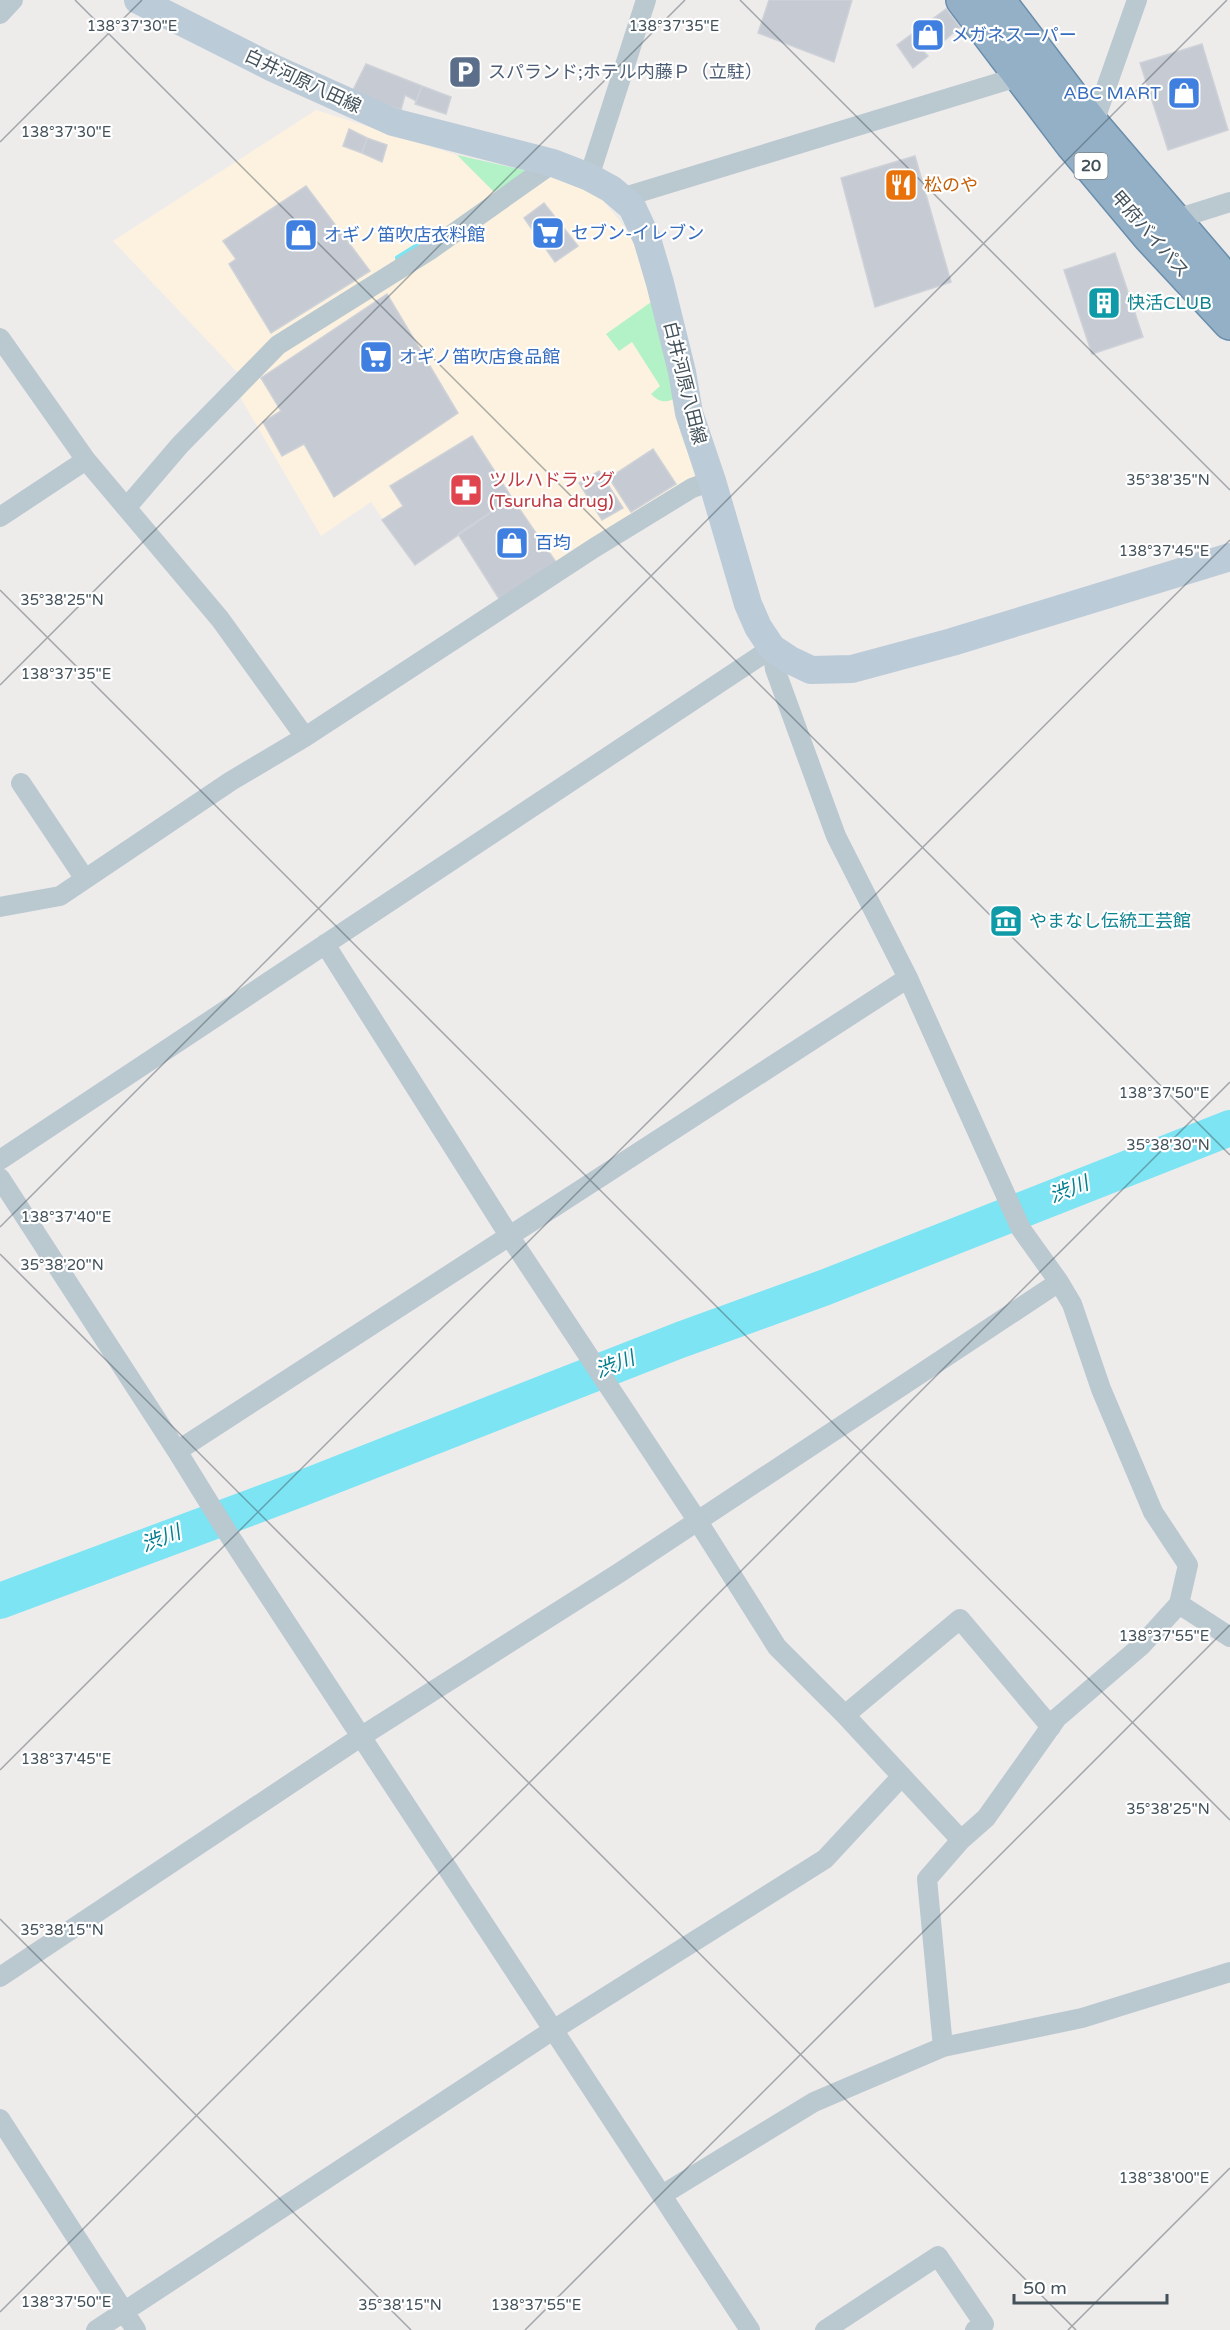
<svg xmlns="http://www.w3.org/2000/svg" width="1230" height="2330" font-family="'Varela Round','Noto Sans JP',sans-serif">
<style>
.commercial{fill:#fdf2e0}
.green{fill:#b3f2c6}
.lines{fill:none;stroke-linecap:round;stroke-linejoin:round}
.stream{stroke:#7ce4f3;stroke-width:6}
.river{stroke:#7ce4f3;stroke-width:36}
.building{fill:#c6cad2;stroke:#ced2d8;stroke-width:1.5}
.trunk-casing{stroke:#698eab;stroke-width:36}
.minor{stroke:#bac8d0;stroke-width:20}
.secondary{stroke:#bbcbd7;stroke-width:28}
.trunk{stroke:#93b0c7;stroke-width:33}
.ticks{fill:none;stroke:#42515a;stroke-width:1.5;stroke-opacity:0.45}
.labels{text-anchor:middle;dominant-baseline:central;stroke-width:4.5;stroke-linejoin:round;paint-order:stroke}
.shield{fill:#fff;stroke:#7b858c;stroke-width:1.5}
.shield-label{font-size:16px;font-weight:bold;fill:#42515a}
.shop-label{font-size:18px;fill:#366cbe;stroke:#fff;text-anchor:start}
.service-label{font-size:18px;fill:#4e5e75;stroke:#fff;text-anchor:start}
.street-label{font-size:18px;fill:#42515a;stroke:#fff}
.food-label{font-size:18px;fill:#c56008;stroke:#fff;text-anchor:start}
.culture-label{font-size:18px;fill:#0d838f;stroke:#fff;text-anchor:start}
.health-label{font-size:18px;fill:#be3a42;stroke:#fff;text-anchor:start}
.water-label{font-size:20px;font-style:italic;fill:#037e8f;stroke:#fff}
.ticks-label{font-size:15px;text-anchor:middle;fill:#42515a;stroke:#fff;stroke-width:4.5;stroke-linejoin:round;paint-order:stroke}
</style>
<rect width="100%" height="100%" fill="#eeebeb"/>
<!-- commercial -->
<path class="commercial" d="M316,110L457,155L568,182L601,198L619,220L636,244L695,478L558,565L458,534L415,565L371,502L321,536L239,395L238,373L113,241Z"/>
<!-- green -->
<path class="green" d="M457,155L528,171L494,192Z
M654,300L674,399C664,403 659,402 651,394L660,386L632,342L619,351L606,334Z"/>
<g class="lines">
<!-- stream -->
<path class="stream" d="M398,258L435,235"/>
<!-- river -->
<path class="river" d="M0,1601L300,1489L680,1340L826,1287L1230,1128"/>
</g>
<!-- building -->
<path class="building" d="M769,0H852L834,62L758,33Z
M946,9L960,27L944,41L941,37L923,51L928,56L913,68L897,45Z
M1202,44L1228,130L1168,150L1140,63Z
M366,64L422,86L416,101L405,95L401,110L352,92Z
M422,86L451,97L446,114L415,104Z
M349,129L367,138L362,153L343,146Z
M367,138L387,145L382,162L362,153Z
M915,156L951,282L875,307L841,178Z
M306,186L370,271L271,333L229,264L236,259L223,241Z
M544,203L578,246L555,262L524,218Z
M1115,253L1143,337L1092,354L1064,270Z
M387,294L458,413L334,497L304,444L282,456L263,422L281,411L261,378Z
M472,436L512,498L415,565L382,520L403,506L390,486Z
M653,449L676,484L631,512L609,478Z
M599,471L623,508L602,520L579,483Z
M512,498L558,565L501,602L458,534Z"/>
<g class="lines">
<defs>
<path id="trunk" d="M963,0L1072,144L1149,236L1230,323
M998,0L1093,125L1230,285"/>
</defs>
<!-- trunk casing -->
<use href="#trunk" class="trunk-casing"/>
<!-- minor -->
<path class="minor" d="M0,14L13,0
M1093,125L1137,0
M589,177L646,0
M621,198L1021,76
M1173,220L1230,202
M0,338L86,460L220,619L305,737
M127,507L180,445L278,345L430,250L553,163
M0,517L86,460
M21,783L85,879
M0,907L60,896L231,781L305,737L594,548L692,488L712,481
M325,944L510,1237L697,1520L777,1647L845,1715L961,1840
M0,1160L772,648L775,669L836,836L908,978L1021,1229L1059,1282L1072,1304L1101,1389L1153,1512L1188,1565L1179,1604L1141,1646L1057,1718L986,1818L961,1840L927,1879L943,2047
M0,1178L177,1451L229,1535L750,2330
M177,1451L908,978
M1179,1604L1230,1637
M845,1715L960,1619L1051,1727
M0,1977L362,1736L619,1573L1059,1282
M0,2119L136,2330
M662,2195L814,2102L943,2047L1082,2018L1230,1972
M96,2330L553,2030L825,1859L902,1776
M825,2330L938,2256L984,2324L975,2330"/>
<!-- secondary -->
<path class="secondary" d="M138,0L273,68L393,122L553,163L589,177L611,189L632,207L647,239L660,283L682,372L689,413L712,481L748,604L758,627L772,648L790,660L811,670L852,669L952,642L1230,557"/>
<!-- trunk -->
<use href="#trunk" class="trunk"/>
</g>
<!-- ticks -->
<path class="ticks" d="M75,0L1230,1155M740,0L1230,490M0,142L142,0M0,590L1230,1820M0,685L685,0M0,1227L1227,0M0,1254L1076,2330M0,1770L1230,540M0,1919L411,2330M0,2312L1230,1082M525,2330L1230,1625M1068,2330L1230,2168"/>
<!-- icons -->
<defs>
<symbol id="shop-square" viewBox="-11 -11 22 22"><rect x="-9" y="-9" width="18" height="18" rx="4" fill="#3f7fe0" stroke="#fff"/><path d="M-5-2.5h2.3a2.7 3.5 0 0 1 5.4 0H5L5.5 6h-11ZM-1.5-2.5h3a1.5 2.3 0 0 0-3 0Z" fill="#fff"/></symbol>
<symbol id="parking-square" viewBox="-11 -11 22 22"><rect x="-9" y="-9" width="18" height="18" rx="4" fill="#5c6f8a" stroke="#fff"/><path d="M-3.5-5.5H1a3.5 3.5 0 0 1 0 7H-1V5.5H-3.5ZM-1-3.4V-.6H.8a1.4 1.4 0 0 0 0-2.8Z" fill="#fff"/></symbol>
<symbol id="restaurant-square" viewBox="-11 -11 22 22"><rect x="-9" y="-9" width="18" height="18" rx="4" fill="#e8710a" stroke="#fff"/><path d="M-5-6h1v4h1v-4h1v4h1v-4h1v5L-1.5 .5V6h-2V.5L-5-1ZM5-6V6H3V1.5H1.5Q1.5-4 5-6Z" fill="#fff"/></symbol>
<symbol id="supermarket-square" viewBox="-11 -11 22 22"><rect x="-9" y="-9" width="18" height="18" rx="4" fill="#3f7fe0" stroke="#fff"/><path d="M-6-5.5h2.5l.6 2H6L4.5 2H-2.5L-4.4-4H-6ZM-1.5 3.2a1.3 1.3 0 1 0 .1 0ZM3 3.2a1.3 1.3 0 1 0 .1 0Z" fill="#fff"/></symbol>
<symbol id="building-square" viewBox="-11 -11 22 22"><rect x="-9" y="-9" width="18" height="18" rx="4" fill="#0f9aa8" stroke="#fff"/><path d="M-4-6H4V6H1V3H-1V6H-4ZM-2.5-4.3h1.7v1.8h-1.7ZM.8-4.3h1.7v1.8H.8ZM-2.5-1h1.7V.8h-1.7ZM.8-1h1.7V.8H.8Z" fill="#fff"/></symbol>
<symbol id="pharmacy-square" viewBox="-11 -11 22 22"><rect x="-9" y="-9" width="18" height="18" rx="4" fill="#e0444e" stroke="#fff"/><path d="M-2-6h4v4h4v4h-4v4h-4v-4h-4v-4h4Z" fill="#fff"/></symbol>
<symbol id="museum-square" viewBox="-11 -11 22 22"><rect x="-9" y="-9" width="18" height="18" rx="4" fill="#0f9aa8" stroke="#fff"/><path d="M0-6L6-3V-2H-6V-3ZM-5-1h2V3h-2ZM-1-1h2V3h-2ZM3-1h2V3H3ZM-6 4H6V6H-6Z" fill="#fff"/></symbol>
</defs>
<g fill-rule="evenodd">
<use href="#shop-square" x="909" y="16" width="38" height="38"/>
<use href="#parking-square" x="446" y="53" width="38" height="38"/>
<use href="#shop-square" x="1165" y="74" width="38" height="38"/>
<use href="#restaurant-square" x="882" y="166" width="38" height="38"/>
<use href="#supermarket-square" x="529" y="214" width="38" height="38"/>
<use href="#shop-square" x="282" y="216" width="38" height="38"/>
<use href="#building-square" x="1085" y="284" width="38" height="38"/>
<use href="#supermarket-square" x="357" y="338" width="38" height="38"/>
<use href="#pharmacy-square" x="447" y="471" width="38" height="38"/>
<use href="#shop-square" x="493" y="524" width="38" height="38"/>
<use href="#museum-square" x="987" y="902" width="38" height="38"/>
</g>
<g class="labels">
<!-- shield labels -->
<rect class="shield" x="1074.5" y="153" width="33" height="26" rx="4.5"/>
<g class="shield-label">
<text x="1091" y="166">20</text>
</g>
<!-- shop labels -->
<g class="shop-label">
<text x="951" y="35">メガネスーパー</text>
<text x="1161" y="93" text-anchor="end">ABC MART</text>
<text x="571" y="233">セブン-イレブン</text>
<text x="324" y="235">オギノ笛吹店衣料館</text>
<text x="399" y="357">オギノ笛吹店食品館</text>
<text x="535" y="543">百均</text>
</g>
<!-- service labels -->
<g class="service-label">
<text x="488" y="72">スパランド;ホテル内藤Ｐ（立駐）</text>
</g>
<!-- street labels -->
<g class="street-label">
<text transform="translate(303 81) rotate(25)">白井河原八田線</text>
<text transform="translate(1150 234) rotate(49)">甲府バイパス</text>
<text transform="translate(685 383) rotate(76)">白井河原八田線</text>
</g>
<!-- food labels -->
<g class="food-label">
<text x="924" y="185">松のや</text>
</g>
<!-- culture labels -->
<g class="culture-label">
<text x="1127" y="303">快活CLUB</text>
<text x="1029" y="921">やまなし伝統工芸館</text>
</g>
<!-- health labels -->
<g class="health-label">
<text x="489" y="480">ツルハドラッグ<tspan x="489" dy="21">(Tsuruha drug)</tspan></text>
</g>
<!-- water labels -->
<g class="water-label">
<text transform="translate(1069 1190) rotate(-21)">渋川</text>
<text transform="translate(615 1365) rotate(-21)">渋川</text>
<text transform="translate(161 1539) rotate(-21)">渋川</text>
</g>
</g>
<g class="ticks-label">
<text x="132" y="31">138°37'30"E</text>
<text x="674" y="31">138°37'35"E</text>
<text x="66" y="137">138°37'30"E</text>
<text x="1168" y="485">35°38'35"N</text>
<text x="1164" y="556">138°37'45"E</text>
<text x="62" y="605">35°38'25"N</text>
<text x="66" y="679">138°37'35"E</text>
<text x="1164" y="1098">138°37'50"E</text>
<text x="1168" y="1150">35°38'30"N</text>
<text x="66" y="1222">138°37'40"E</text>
<text x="62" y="1270">35°38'20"N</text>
<text x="1164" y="1641">138°37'55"E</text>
<text x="66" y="1764">138°37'45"E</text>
<text x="1168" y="1814">35°38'25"N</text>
<text x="62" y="1935">35°38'15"N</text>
<text x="1164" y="2183">138°38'00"E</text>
<text x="66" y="2307">138°37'50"E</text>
<text x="400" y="2310">35°38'15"N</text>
<text x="536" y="2310">138°37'55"E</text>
</g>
<!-- scale -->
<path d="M1014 2294v9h153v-9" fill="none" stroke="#42515a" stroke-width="3"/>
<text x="1023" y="2294" font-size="18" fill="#42515a" stroke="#ffffff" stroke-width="4.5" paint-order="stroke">50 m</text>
</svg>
